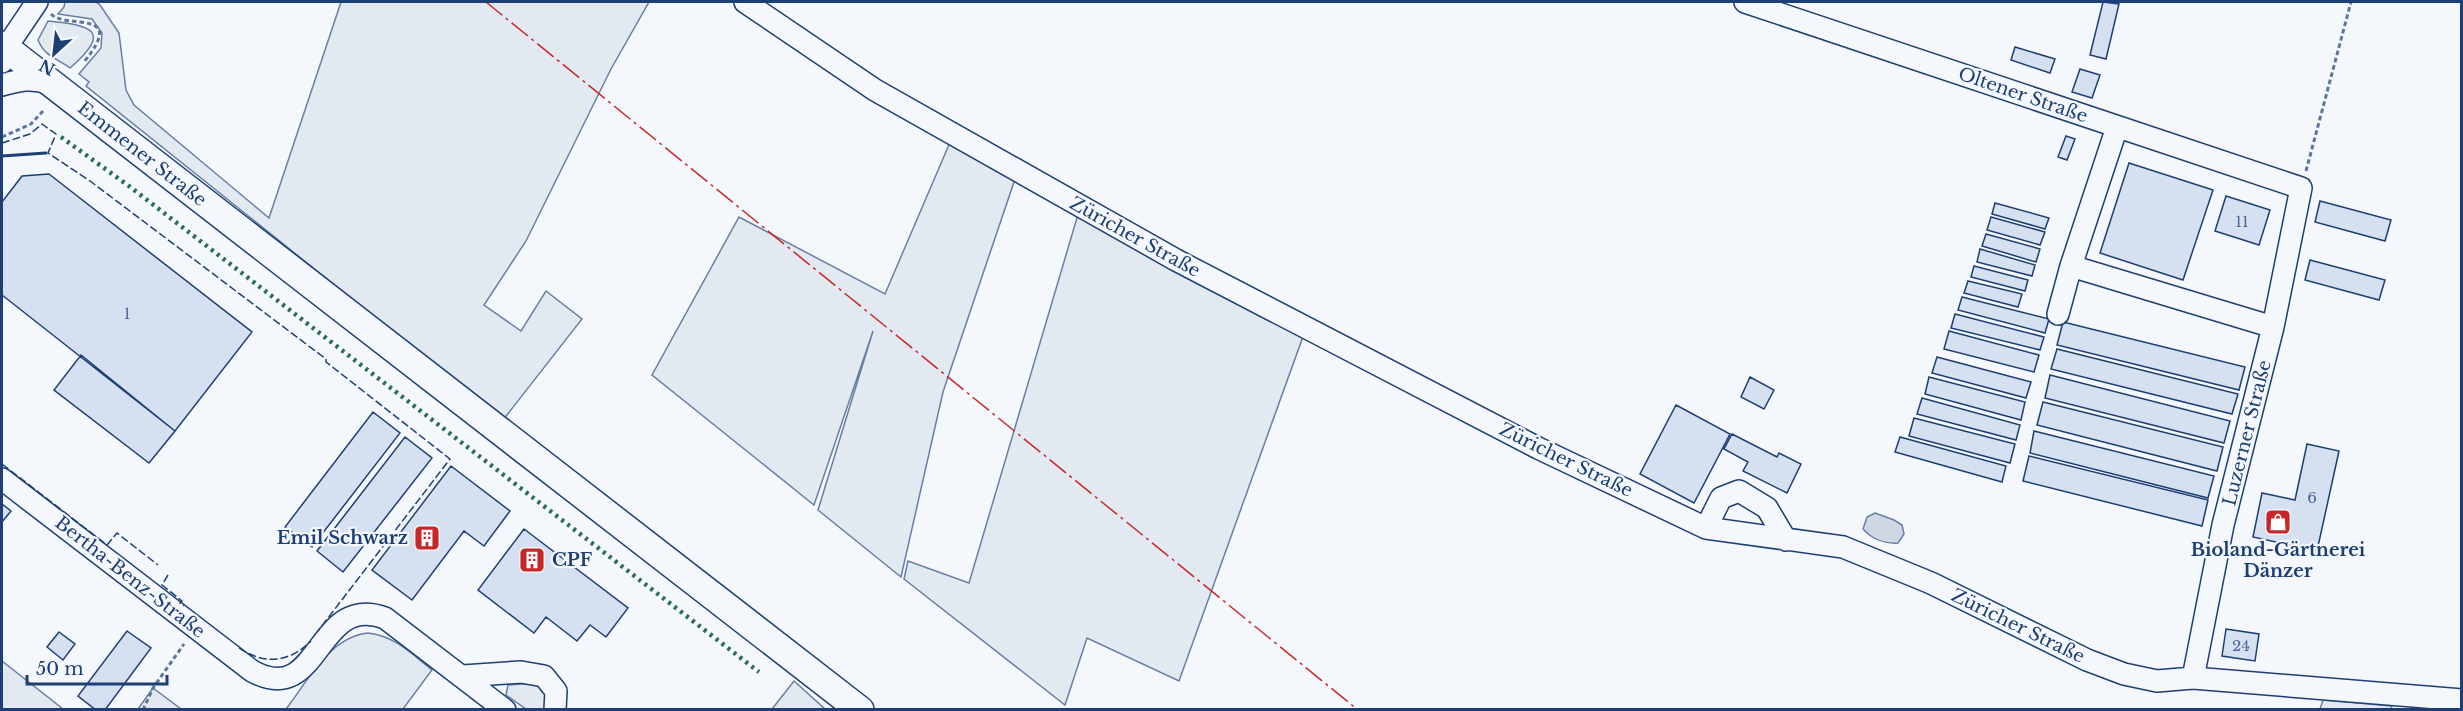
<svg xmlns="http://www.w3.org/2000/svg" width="2463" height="711" font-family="'Libre Baskerville',serif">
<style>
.green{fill:#e3e9f0;stroke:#687fa3;stroke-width:1.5}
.water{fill:#cfd7e4;stroke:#687fa3;stroke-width:1.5}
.building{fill:#d5e0f0;stroke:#1d3f73;stroke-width:1.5}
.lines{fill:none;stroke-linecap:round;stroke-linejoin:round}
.minor-casing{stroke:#1d3f73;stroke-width:24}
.major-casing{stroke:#1d3f73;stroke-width:30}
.path{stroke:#5e769c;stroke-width:3;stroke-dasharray:4.5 3;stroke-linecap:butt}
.minor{stroke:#f4f7fb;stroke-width:21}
.major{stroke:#f4f7fb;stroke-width:27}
.hedge{stroke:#2c6c60;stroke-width:4.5;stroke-dasharray:3 4.5;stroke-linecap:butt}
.fence{stroke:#1d3f73;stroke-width:1.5;stroke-dasharray:8 3;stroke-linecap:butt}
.wall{stroke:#1d3f73;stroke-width:3}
.power{stroke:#c62828;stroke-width:1.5;stroke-dasharray:21 4.5 3 4.5;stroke-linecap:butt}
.labels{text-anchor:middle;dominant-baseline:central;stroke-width:4.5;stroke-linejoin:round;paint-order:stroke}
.number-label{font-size:15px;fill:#4b6792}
.street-label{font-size:18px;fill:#1d3f73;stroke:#f4f7fb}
.poi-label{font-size:18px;font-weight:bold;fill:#1d3f73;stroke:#f4f7fb;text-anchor:end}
</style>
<rect width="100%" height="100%" fill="#f4f7fb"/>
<!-- green -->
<path class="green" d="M65,2H96L100,5L119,33L126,90L134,105L269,218L341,2H649L611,69L526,241L484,305L521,331L546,291L582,319L503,420L86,86L89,82L79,74L101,48L102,33L92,19L58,14L64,7Z
M48,21C90,25 114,30 70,68C57,58 45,57 38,40Z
M951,140L1016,176L943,392L901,577L818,510L873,331L814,505L652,375L739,217L885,294Z
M1079,211L1305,331L1179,681L1087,638L1065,705L904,579L908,561L969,583Z
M368,633C395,636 412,654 432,670L403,709H286C308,681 329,637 368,633Z
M2,661L63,709H2Z
M794,681L825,709H772Z
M533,683L546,690L547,707L544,709H526L506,695L508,685Z
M153,688L181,709H138Z
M2323,700L2392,706L2391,709H2320Z"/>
<!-- water -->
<path class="water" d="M1875,513L1894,520L1902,525L1904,534L1898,543C1885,544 1872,539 1863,529L1867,517Z"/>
<!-- building -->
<path class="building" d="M2103,2L2119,4L2106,59L2090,55Z
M2015,47L2055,59L2050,73L2011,60Z
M2080,69L2100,75L2092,98L2072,92Z
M2066,136L2075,139L2067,160L2058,157Z
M2129,163L2213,190L2183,280L2100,253Z
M49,174L252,332L175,431L2,295V202L22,176Z
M2226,196L2270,210L2259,245L2215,231Z
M2320,201L2391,220L2385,241L2315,222Z
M1995,203L2049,218L2045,229L1992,214Z
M1991,217L2045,232L2040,245L1987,230Z
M1986,234L2040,249L2036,262L1982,246Z
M1980,249L2035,265L2032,276L1977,262Z
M2310,260L2385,280L2379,300L2305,280Z
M1974,266L2028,280L2025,291L1971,277Z
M1968,281L2022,294L2018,307L1964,293Z
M1962,297L2049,319L2045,333L1958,310Z
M1955,314L2044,337L2040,350L1951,328Z
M2063,322L2245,367L2239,390L2057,345Z
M1949,331L2039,355L2034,372L1944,349Z
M2057,349L2238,394L2232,414L2051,369Z
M81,355L175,431L149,463L54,390Z
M1937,357L2031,382L2026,398L1932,373Z
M2050,375L2230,421L2224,443L2045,398Z
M1750,377L1774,390L1764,409L1741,397Z
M1929,377L2025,402L2021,420L1925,394Z
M1922,398L2020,425L2016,440L1917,414Z
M2043,402L2223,447L2217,471L2037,425Z
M1676,405L1730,434L1694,503L1640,474Z
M373,412L400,433L312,547L285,527Z
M1914,418L2015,444L2010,463L1909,436Z
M2034,431L2214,476L2208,498L2030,453Z
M1732,434L1777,457L1779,453L1801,464L1787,493L1743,471L1748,462L1724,449Z
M405,437L432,458L343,572L317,551Z
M1900,437L2006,466L2002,482L1895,452Z
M2307,444L2339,451L2317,551L2253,537L2262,493L2295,500Z
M2029,456L2208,500L2202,526L2023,481Z
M451,466L510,511L484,546L464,531L412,600L372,570Z
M2,504L11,511L2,522Z
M524,529L628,608L606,637L590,625L577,641L546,617L534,633L478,590Z
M2226,629L2259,634L2255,661L2222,656Z
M127,631L151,648L105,710H96L78,696Z
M59,632L75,644L63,660L47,647Z"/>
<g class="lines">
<defs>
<path id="minor" d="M745,2L875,90L1176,260L1538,448L1706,528L1843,547L1931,583L2087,660L2124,674L2157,681L2193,678L2462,700
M1745,2L2301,188L2273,327L2223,525L2193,678
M2,62L6,48L37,2
M2,85C19,80 33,77 50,84
M2117,127L2071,266L2273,327
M2058,314L2071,266
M2,479L252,671C321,709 315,592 385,618L505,710
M1706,528L1721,498L1739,491L1767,508L1786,540
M463,676L521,672L544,676L556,691L555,710"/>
<path id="major" d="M2,45L860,710"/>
</defs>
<!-- minor casing -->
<use href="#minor" class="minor-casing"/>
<!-- major casing -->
<use href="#major" class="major-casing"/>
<!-- path -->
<path class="path" d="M51,14C66,30 128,8 84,62
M2,137L31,124L44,110
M2306,171L2351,2
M143,710L153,688L184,644"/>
<!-- minor -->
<use href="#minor" class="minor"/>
<!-- major -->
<use href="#major" class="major"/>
<!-- hedge -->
<path class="hedge" d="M61,137L129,186L759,672"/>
<!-- fence -->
<path class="fence" d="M2,143L30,134L42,124L56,134L48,153L90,181L326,359V362L450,459L318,631
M2,464L107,545L117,533L158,565
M168,575L162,585L182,601L180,603L184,606
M239,648C264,665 289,663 311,641"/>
<!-- wall -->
<path class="wall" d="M2,156L46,153"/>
<!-- power -->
<path class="power" d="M486,2L1358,710"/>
</g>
<!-- icons -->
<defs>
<symbol id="shop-square" viewBox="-11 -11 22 22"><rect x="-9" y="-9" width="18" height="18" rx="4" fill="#c62828" stroke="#f4f7fb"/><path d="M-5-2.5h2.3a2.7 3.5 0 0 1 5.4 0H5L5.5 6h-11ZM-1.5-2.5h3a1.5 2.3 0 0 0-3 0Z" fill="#fff"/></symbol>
<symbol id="building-square" viewBox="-11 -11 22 22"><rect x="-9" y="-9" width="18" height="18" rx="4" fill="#c62828" stroke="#f4f7fb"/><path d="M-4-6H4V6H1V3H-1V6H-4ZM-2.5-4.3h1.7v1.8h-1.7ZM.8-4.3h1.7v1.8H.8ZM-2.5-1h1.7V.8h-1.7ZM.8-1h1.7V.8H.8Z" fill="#fff"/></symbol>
</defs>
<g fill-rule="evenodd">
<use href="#shop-square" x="2263" y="507" width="30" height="30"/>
<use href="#building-square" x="412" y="523" width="30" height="30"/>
<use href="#building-square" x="517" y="545" width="30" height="30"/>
</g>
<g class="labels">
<!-- number labels -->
<g class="number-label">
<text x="2242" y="221">11</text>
<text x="127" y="313">1</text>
<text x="2312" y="497">6</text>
<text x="2241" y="645">24</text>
</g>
<!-- street labels -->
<g class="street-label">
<text transform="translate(2023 95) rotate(19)">Oltener Straße</text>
<text transform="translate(142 154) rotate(38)">Emmener Straße</text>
<text transform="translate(1135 237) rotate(29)">Züricher Straße</text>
<text transform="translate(2247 433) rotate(-76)">Luzerner Straße</text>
<text transform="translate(1566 460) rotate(26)">Züricher Straße</text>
<text transform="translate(130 577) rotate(38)">Bertha-Benz-Straße</text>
<text transform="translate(2018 626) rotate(26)">Züricher Straße</text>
</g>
<!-- poi labels -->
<g class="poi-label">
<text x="408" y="538">Emil Schwarz</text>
<text x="2278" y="550" text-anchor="middle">Bioland-Gärtnerei<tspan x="2278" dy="21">Dänzer</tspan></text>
<text x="552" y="560" text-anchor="start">CPF</text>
</g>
</g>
<!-- border -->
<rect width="2463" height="711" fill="none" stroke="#1d3f73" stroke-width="6"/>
<!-- north arrow -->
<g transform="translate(54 54) rotate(207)" stroke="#f4f7fb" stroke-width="4.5" paint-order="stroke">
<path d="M0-4.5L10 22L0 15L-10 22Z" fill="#1d3f73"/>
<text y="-9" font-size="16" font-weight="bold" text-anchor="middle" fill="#1d3f73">N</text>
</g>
<!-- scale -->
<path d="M27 675v9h140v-9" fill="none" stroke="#1d3f73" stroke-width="3"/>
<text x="36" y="675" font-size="18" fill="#1d3f73" stroke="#f4f7fb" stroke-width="4.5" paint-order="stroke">50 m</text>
</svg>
